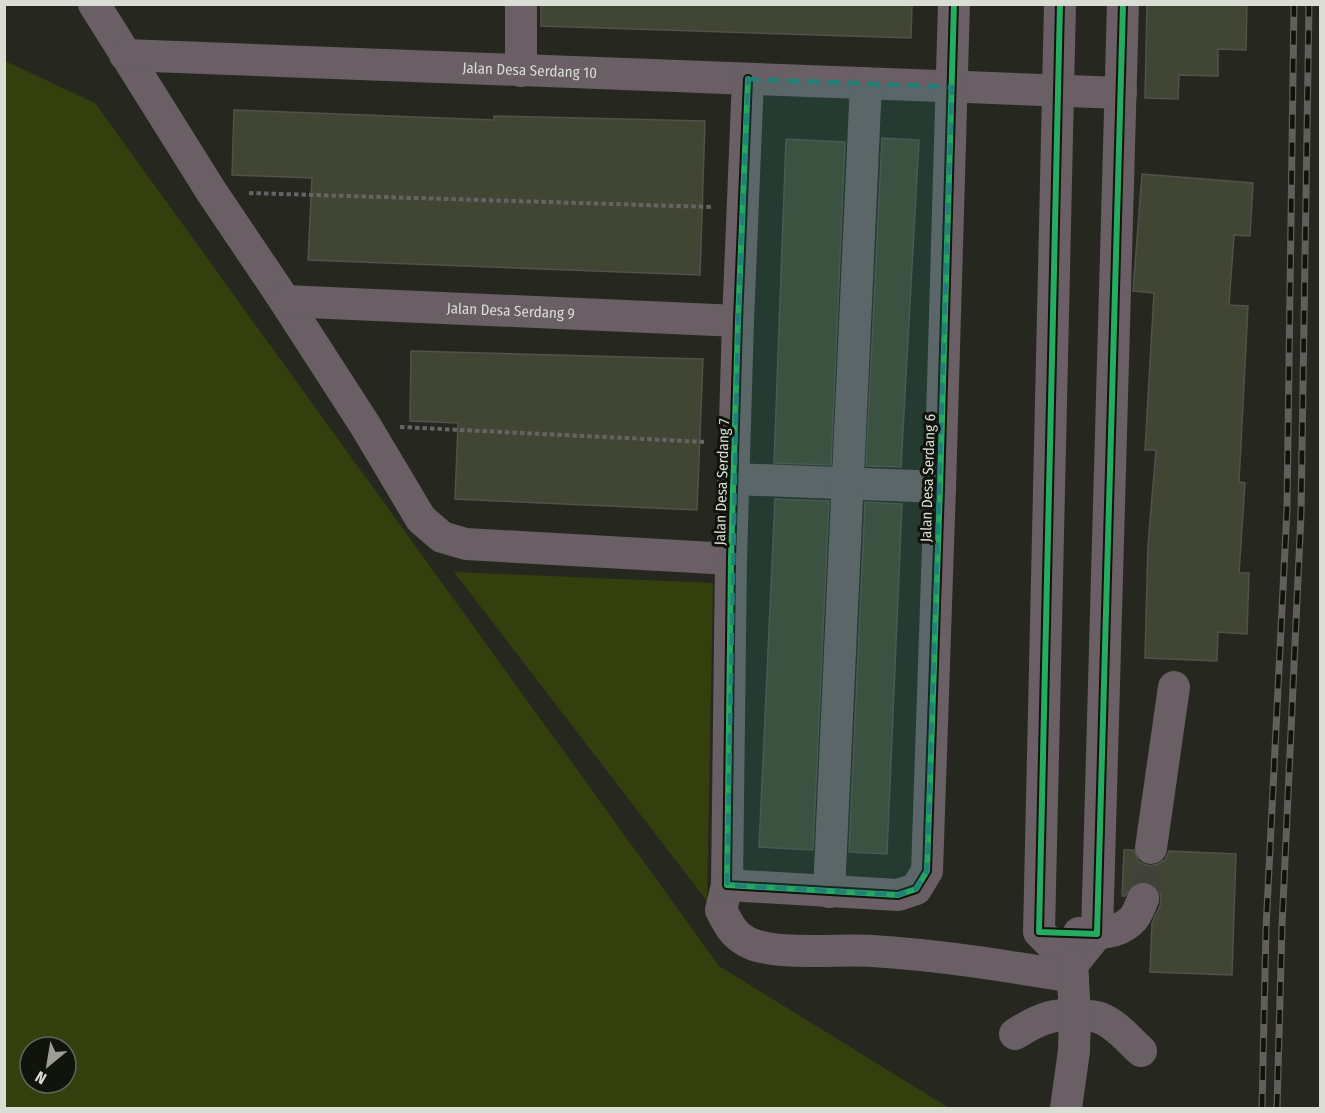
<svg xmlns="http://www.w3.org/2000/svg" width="1325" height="1113" font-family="'Fira Sans Condensed',sans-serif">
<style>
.green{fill:#33400e;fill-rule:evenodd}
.building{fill:#414634;stroke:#50524b;stroke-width:1.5}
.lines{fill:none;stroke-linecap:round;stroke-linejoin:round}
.minor-tunnel{stroke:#41433b;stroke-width:32;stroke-dasharray:32 16;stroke-linecap:butt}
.path{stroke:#676263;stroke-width:4;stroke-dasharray:4.5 3;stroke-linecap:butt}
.minor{stroke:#695f65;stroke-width:32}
.rail-casing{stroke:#615e5c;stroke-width:7}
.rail{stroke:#11130d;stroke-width:4.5;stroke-dasharray:14;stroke-linecap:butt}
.cycleway-casing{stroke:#11130d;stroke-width:10}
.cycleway{stroke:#26ab63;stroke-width:6}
.marked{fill:#238078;fill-opacity:0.2;stroke:#238078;stroke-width:4.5;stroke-dasharray:12 8;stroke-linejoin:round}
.labels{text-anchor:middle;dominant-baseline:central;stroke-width:6;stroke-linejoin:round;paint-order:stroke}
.street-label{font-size:15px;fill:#d9ddd3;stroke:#11130d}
</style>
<rect width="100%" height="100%" fill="#262820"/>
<!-- green -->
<path class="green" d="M5,61L95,103L719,966L949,1108H5ZM30,1047H66V1083H30Z
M454,572L713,583L707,901Z"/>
<!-- building -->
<path class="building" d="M541,4H912L911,38L541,26Z
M1147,4H1247L1246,50L1218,49V76L1179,75L1178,99L1145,98Z
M234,110L494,120V116L705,121L700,275L308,260L312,178L232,175Z
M882,138L919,140L901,467L866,466Z
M786,139L845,142L831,465L774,463Z
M1142,174L1253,183L1250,236L1234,235L1229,305L1248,306L1239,482L1245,483L1239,573H1249L1247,634L1218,632L1217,661L1145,658L1148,545L1156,450H1145L1154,293L1133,291Z
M411,351L703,359L697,510L455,499L458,423L410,421Z
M775,499L829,501L813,850L759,847Z
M865,502L902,504L887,854L849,852Z
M1124,850H1134L1139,862L1149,866L1158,864L1165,860L1169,851L1236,854L1232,975L1150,972L1152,923L1160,906L1161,896L1158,889L1150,883L1141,881L1132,885L1125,896H1122Z"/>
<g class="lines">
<!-- minor-tunnel -->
<path class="minor-tunnel" d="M1143,899L1151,848"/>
<!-- path -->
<path class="path" d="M249,193L712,207
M400,427L707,442"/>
<!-- minor -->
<g class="minor">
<path d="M94,4L211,191L285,301L365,425L421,519L442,537L466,544L731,559"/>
<path d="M1060,4L1039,932L1072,965L1097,934L1123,4"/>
<path id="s1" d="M125,55L1121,93"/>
<path d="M521,71V4"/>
<path d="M748,79L738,321L731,559L727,885L721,910C729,926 735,938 754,945C784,955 839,949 873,951C939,955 1007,966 1073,977"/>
<path id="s2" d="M285,301L738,321"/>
<path d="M734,479L940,487"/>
<path d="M1151,848L1174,687"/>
<path d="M727,885L898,895L916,889L927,871L940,487L954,4"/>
<path d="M829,892L866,83"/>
<path d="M1079,933C1097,934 1117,934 1131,921C1137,916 1140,906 1143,899"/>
<path d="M1015,1034C1040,1018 1056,1012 1086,1016C1091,1016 1097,1016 1100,1018C1116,1024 1129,1040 1141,1051"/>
<path d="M1066,1108L1074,1051L1075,1014L1072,965"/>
</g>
<defs>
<path id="rail" d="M1262,1108L1266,929L1287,509L1294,4
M1277,1108L1282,926L1301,514L1309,4"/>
</defs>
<!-- rail casing -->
<use href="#rail" class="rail-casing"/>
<!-- rail -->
<use href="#rail" class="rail"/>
<defs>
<path id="cycleway" d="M1060,4L1039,932L1097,934L1123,4
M748,79L738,321L731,559L727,885L898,895L916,889L927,871L940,487L954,4"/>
</defs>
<!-- cycleway casing -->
<use href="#cycleway" class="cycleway-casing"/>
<!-- cycleway -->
<use href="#cycleway" class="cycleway"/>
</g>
<!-- marked area -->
<path class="marked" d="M748,79L952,87L927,871L916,889L898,895L727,885L738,321Z"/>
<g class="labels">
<!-- street labels -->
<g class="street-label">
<text stroke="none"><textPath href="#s1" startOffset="405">Jalan Desa Serdang 10</textPath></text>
<text stroke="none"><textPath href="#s2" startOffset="226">Jalan Desa Serdang 9</textPath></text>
<text transform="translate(928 478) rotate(-88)">Jalan Desa Serdang 6</text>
<text transform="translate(722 482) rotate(-88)">Jalan Desa Serdang 7</text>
</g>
</g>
<!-- border -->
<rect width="1325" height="1113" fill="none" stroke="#d9ddd3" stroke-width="12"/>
<!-- north arrow -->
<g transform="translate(48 1065) rotate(210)"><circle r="28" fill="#11130d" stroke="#61645c" stroke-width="1.5"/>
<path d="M0-4.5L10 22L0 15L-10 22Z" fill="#9a9e94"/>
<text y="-9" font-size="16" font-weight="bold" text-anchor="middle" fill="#d9ddd3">N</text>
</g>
</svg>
